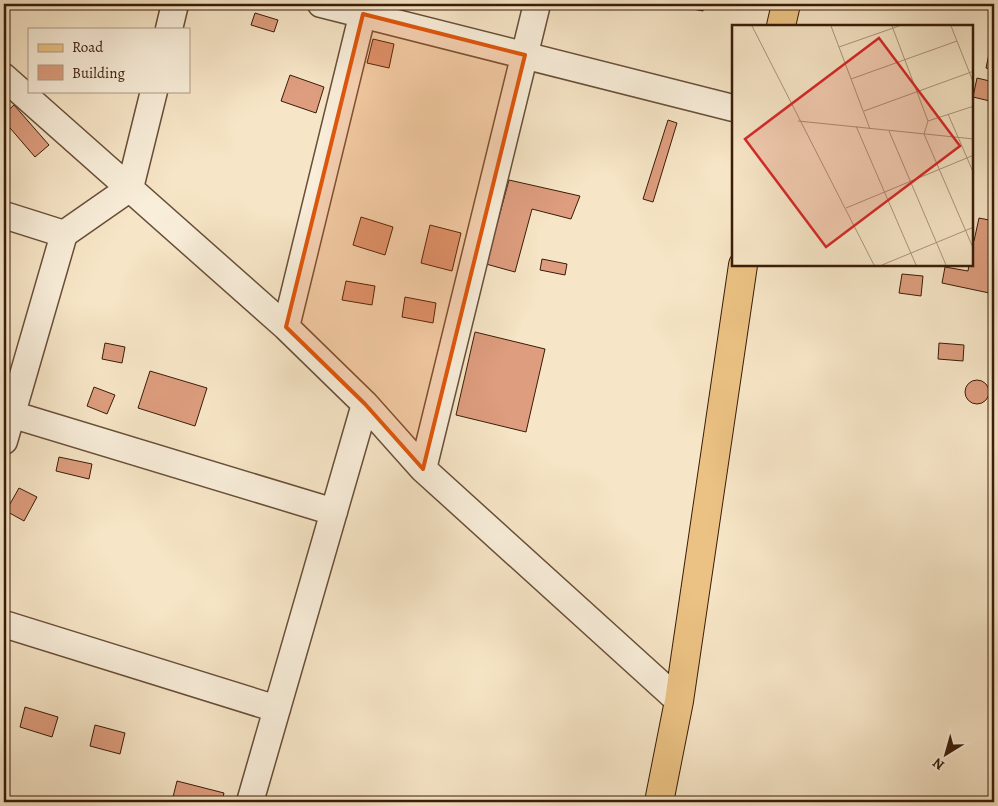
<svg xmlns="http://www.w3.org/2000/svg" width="998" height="806" font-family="Alegreya,serif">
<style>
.building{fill:#dd9d7e;stroke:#3a1c08}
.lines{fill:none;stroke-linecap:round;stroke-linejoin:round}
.minor-casing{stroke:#694e38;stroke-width:29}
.major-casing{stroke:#3a1c08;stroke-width:30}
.minor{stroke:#f9eeda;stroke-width:26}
.major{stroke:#ebc283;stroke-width:28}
.marked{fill:#df560c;fill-opacity:0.2;stroke:#df560c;stroke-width:4;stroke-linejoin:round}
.inset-road{fill:none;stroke:#ab957a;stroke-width:1}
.view{fill:#d62828;fill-opacity:0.15;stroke:#d62828;stroke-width:2.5}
.inset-edge{fill:none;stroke:#3a1c08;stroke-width:2.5}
</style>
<rect width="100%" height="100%" fill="#f6e5c6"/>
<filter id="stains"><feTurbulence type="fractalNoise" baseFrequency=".004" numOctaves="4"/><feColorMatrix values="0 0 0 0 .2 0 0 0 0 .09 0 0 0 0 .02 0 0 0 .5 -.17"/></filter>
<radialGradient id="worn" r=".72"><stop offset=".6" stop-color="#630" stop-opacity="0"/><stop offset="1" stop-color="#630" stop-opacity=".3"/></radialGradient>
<!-- building -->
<path class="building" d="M666,4H705L703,11Z
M255,13L278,20L274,32L251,25Z
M993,35H994V70L986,68Z
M373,39L394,44L389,68L367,63Z
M290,75L324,87L316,113L281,101Z
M977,78L994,82V102L973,97Z
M14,105L49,145L35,157L4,121V114Z
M668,120L677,123L653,202L643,199Z
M509,180L580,196L571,219L532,209L515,272L486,264Z
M361,217L393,227L385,255L353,245Z
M979,218L994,221V264L992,276L994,277V294L942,283L945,267L968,271L969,265H972V241H974Z
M430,225L461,233L452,271L421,263Z
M542,259L567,264L565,275L540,270Z
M902,274L923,276L921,296L899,293Z
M346,281L375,286L372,305L342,300Z
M405,297L436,303L433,323L402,317Z
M475,332L545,349L526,432L456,415Z
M105,343L125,347L122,363L102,359Z
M939,343L964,345L963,361L938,359Z
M150,371L207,388L195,426L138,408Z
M965 392a12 12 0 1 1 24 0a12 12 0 1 1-24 0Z
M94,387L115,395L107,414L87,406Z
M59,457L92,464L89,479L56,471Z
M19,488L37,497L24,521L6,511Z
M25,707L58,717L52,737L20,727Z
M95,725L125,733L120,754L90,746Z
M177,781L224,793L222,802L172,801Z"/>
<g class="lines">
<defs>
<path id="minor" d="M321,4L733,108
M169,29L175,4
M4,77L286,327L365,404L423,469L679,701
M4,215L64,234
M286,327L365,4
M4,412L334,512
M4,441L64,234L130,188L154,91
M423,469L537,4
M4,624L277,709
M250,802L365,404"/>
<path id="major" d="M781,26L786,4
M659,802L679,701L743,265"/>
</defs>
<!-- minor casing -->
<use href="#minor" class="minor-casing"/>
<!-- major casing -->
<use href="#major" class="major-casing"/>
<!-- minor -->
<use href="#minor" class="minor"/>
<!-- major -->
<use href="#major" class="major"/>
</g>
<!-- marked area -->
<path class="marked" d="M363,14L525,55L423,469L365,404L286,327Z"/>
<!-- overview -->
<g transform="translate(732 25)">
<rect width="241" height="241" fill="#f6e5c6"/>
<path class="inset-road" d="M20,1L142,240M99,1L138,104M160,1L196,96L192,109L242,225M219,1L242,59M107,22L167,1M119,54L225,16M132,86L242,46M216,89L242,149M66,96L242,114M196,96L242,81M124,101L184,240M157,106L214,240M114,183L242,130M150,240L242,202"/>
<path class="view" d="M147,13L228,121L94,222L13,114Z"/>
<rect width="241" height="241" class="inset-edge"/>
</g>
<!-- margin -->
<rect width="998" height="806" fill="none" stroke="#f6e5c6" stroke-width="20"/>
<rect x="5" y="5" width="988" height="796" fill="none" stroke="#3a1c08" stroke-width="2.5"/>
<rect x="10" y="10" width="978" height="786" fill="none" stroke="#3a1c08"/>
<!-- legend -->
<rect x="28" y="28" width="162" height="65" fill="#f9eeda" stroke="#ad9a86"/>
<rect x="38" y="44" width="25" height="8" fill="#ebc283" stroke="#ad9a86"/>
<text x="72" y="52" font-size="15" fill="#3a1c08">Road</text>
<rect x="38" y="65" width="25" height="15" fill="#dd9d7e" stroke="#ad9a86"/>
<text x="72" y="78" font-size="15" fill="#3a1c08">Building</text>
<!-- north arrow -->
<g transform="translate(946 754) rotate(217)" stroke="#f9eeda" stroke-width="4" paint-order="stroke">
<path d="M0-4L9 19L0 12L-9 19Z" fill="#3a1c08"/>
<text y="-8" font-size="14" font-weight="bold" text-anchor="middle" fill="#3a1c08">N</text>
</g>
<rect width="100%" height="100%" filter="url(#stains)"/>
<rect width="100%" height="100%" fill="url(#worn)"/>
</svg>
